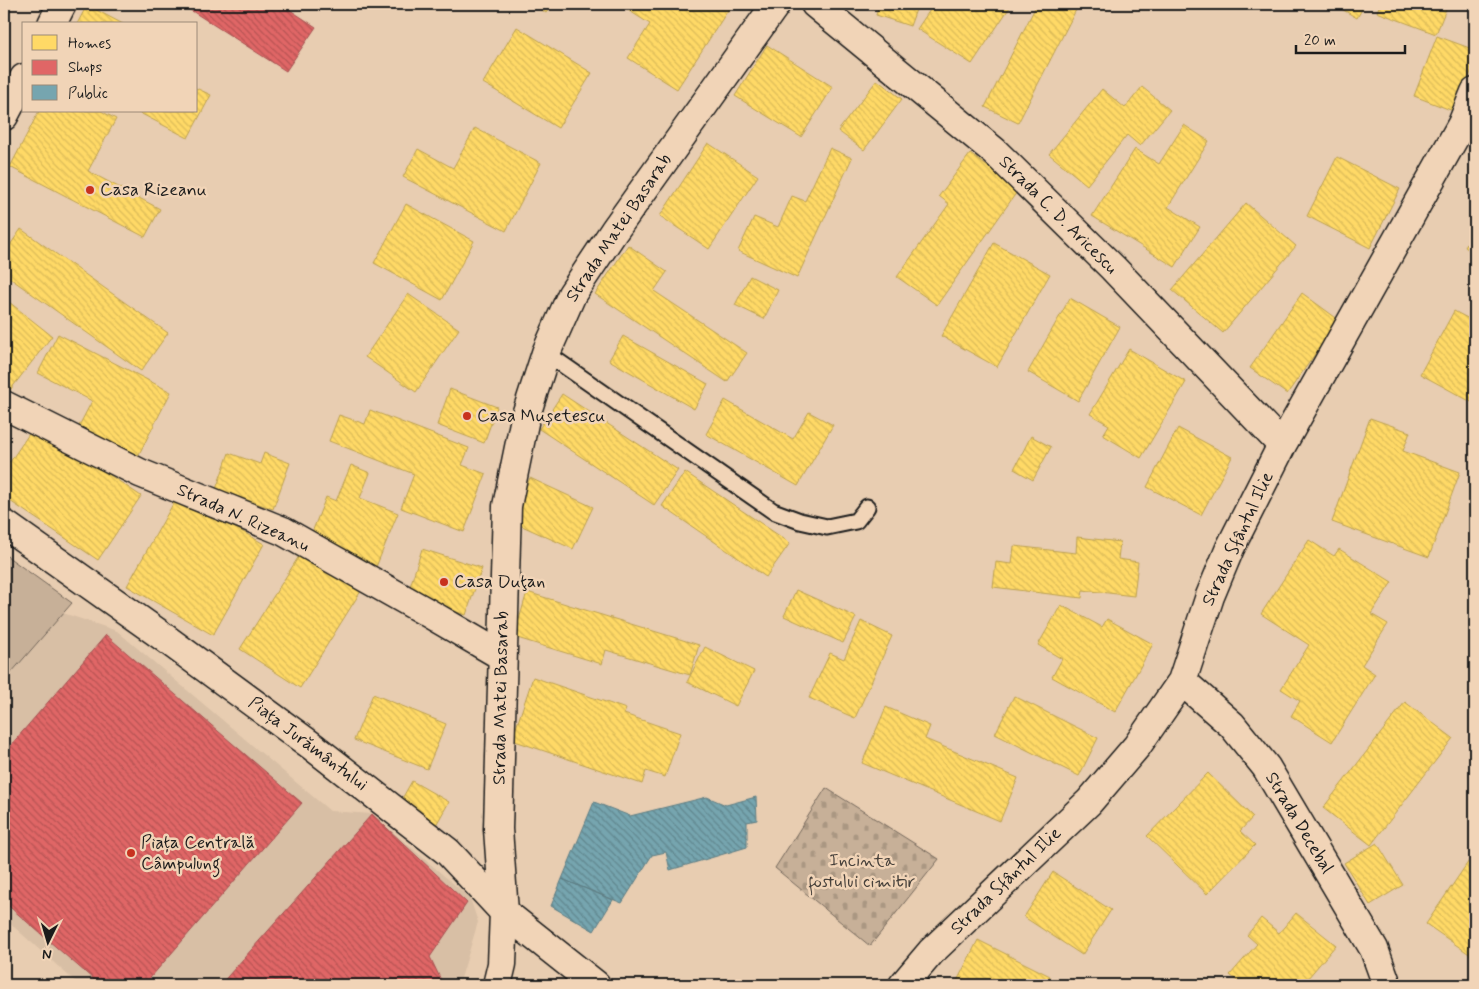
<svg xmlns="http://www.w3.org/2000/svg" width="1479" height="989" font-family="Mynerve,sans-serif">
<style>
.built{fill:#d8bfa5}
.green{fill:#c7b098;stroke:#72665a}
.cemetery{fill:url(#cemetery-stones);stroke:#72665a}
.homes{fill:url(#homes-back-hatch);stroke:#bba050}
.shops{fill:url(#shops-back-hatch);stroke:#a55050}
.public{fill:url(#public-back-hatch);stroke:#5b7c83}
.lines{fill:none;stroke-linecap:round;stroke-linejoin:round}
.lane-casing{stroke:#1c1c1c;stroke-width:19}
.street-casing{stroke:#1c1c1c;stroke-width:31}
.secondary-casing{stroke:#1c1c1c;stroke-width:31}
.lane{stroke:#f1d4b7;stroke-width:15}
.street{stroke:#f1d4b7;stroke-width:28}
.secondary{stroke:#f1d4b7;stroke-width:28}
.poi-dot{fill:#c8321e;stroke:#f1d4b7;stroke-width:2}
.labels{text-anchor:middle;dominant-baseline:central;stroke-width:5;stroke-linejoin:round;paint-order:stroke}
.poi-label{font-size:18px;fill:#1c1c1c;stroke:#f1d4b7;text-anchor:start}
.street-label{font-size:18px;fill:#1c1c1c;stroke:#f1d4b7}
.park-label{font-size:18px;fill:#47413b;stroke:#f1d4b7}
</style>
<defs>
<pattern id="cemetery-stones" width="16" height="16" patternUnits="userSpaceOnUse" patternTransform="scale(1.25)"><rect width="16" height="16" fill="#c7b098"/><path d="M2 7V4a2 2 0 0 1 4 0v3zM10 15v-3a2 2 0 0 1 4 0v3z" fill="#aa9782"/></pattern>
<pattern id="homes-back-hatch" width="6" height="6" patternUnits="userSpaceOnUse" patternTransform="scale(1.25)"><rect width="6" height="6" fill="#ffd966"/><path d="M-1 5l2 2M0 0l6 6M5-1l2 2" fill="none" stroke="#daba58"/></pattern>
<pattern id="shops-back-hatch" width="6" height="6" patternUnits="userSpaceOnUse" patternTransform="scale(1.25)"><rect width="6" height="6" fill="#e06666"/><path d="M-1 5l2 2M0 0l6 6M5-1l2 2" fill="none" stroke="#b55353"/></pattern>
<pattern id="public-back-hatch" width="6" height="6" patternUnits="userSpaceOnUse" patternTransform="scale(1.25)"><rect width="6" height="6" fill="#76a5af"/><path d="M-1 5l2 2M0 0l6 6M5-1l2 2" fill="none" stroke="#60868e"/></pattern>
</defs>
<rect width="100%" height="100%" fill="#e8cdb1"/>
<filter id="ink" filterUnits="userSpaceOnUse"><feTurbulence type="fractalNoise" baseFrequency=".02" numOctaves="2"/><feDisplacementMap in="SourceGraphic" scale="10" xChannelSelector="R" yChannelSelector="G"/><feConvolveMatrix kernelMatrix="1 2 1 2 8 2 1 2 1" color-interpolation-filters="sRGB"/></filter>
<g filter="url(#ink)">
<!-- built -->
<path class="built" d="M63,613L117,631L330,811L372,814L470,898L478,922L459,985H79L4,918V681Z"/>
<!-- green -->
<path class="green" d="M4,554L72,603L4,681Z"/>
<!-- cemetery -->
<path class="cemetery" d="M826,788L939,859L870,946L775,868Z"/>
<!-- homes -->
<path class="homes" d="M534,4H553L546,13Z
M632,4H732L677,89L628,58L650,24L628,10Z
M879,4H918L910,26L876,15Z
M934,4H1012L972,64L917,29Z
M1037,4H1079L1018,123L985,107Z
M1333,4H1365L1357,18Z
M1380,4H1448L1436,34L1377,12Z
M87,5L123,24H77Z
M517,27L592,73L558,128L483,83Z
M1437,36L1475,50V61L1456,112L1414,96Z
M767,45L833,87L801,137L735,96Z
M877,80L902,99L864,150L838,131Z
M1142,87L1170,110L1140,146L1127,135L1087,185L1049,154L1102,89L1125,108Z
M196,88L211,95L188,138L136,111H196Z
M39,111H101L116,119L88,171L160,209L145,237L10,167Z
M1184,125L1209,141L1168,207L1200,227L1175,267L1092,216L1135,149L1159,164Z
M475,128L541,163L506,231L403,177L418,149L453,168Z
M708,143L758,176L709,249L660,216Z
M830,148L852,158L797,278L738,251L754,217L778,227L792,196L805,201Z
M970,154L1019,189L937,305L897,277L949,204L939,196Z
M1337,157L1400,189L1370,248L1307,216Z
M1246,203L1296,246L1223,333L1172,290Z
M406,204L474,241L442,300L374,263Z
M21,229L168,333L141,371L4,274V254Z
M1475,232V254L1465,247Z
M994,243L1050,274L997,367L941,336Z
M628,245L667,272L654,291L747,353L727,382L595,294Z
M750,276L778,290L764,319L735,305Z
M1302,293L1339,320L1287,394L1250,368Z
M408,294L459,329L416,392L365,357Z
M4,298L52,336L7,394L4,391Z
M1070,298L1120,327L1078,401L1028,372Z
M1454,311L1475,322V404L1420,374Z
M58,334L171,392L138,456L79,426L92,401L38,373Z
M623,336L708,384L694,409L609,360Z
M1129,349L1186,382L1141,458L1103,435L1109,425L1090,414Z
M450,389L497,407L484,443L437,425Z
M562,394L678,470L654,505L539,429Z
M725,400L793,439L809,412L833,425L798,486L706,434Z
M370,410L469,448L462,465L486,474L464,532L401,508L414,474L329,441L339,415L365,424Z
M1370,418L1410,432L1403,451L1460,472L1429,557L1332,522Z
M35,425L141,496L98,560L4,497V458L10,462Z
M1178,428L1232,457L1201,515L1147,487Z
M1031,436L1051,447L1033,480L1014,469Z
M229,453L260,464L264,453L290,463L273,509L216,489Z
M351,465L370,473L360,498L398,513L376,567L309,540L326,497L336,501Z
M685,472L790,543L766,577L662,506Z
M530,478L593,507L573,549L511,521Z
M178,495L264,544L213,635L127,586Z
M1077,537L1120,542L1118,559L1138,562L1134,596L1083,590L1082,598L993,587L996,562L1012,564L1014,546L1076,553Z
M1309,540L1334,556L1339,549L1392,582L1371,614L1388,624L1362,665L1375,674L1332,742L1291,716L1300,701L1281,689L1309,645L1261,614Z
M422,549L482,568L466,615L407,596Z
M301,553L361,591L300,688L240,649Z
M796,590L856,617L843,643L784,616Z
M527,592L699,645L690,675L606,650L602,664L514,637Z
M1061,605L1102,627L1107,619L1153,644L1115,712L1052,677L1062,659L1038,645Z
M861,621L892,636L855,718L809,698L830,653L844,659Z
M705,647L754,671L736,706L687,682Z
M533,677L626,709L624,714L680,733L665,777L646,771L642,784L512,740Z
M373,694L446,724L427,769L354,740Z
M1014,696L1098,738L1079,776L995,734Z
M1405,702L1453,738L1371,845L1323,808Z
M886,707L930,726L925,739L1018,778L1000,821L862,763Z
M1208,773L1253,817L1240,831L1255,845L1207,894L1147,836Z
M412,781L449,802L436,825L399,804Z
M1377,843L1403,885L1370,905L1344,863Z
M1475,852V958L1426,924Z
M1053,872L1111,910L1082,955L1024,917Z
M1296,913L1336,945L1302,985H1242L1230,975L1257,944L1247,935L1261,918L1279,933Z
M978,940L1050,976L1048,981L1056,985H955Z"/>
<!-- shops -->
<path class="shops" d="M181,4H281L316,27L286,71Z
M106,635L302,803L144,985H100L4,902V753Z
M372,814L467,903L430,957L441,980L439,985H220Z"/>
<!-- public -->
<path class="public" d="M707,797L726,805L756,797L757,820L747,822V847L670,870L666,852L652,855L622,903L562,879L594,802L630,816Z
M562,879L613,900L594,931L551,906Z"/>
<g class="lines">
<defs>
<path id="lane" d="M546,353L773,511L800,521L827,527L856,521L867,507"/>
<path id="street" d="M815,4L994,151L1113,268L1282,445
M4,405L140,473L283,531L430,614L502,656
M4,524L158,633L312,746L448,852L504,912L596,985
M1182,681L1232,725L1266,767L1374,949L1387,985
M903,985L931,952L1089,802L1137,746L1182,681L1210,596L1230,548L1282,445L1462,124L1475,92"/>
<path id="secondary" d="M52,24L62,4
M4,116L24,78
M497,985L502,964L504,912L498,829L507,506L525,418L546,353L572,294L614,231L776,4"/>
</defs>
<!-- lane casing -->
<use href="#lane" class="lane-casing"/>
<!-- street casing -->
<use href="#street" class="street-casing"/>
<!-- secondary casing -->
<use href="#secondary" class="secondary-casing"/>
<!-- lane -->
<use href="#lane" class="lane"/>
<!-- street -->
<use href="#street" class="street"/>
<!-- secondary -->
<use href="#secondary" class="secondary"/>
</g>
</g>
<!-- markers -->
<g class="poi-dot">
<circle cx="90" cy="190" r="5"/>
<circle cx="467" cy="416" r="5"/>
<circle cx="444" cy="582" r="5"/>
<circle cx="131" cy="853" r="5"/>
</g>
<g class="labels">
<!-- poi labels -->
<g class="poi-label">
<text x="100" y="190">Casa Rizeanu</text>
<text x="477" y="416">Casa Mușetescu</text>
<text x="454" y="582">Casa Duţan</text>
<text x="141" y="843">Piața Centrală<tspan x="141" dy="21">Câmpulung</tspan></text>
</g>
<!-- street labels -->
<g class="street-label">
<text transform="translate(1058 215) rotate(45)">Strada C. D. Aricescu</text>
<text transform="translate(619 228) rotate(-56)">Strada Matei Basarab</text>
<text transform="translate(243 518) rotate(24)">Strada N. Rizeanu</text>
<text transform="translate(1238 539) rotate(-65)">Strada Sfântul Ilie</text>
<text transform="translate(501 698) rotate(-89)">Strada Matei Basarab</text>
<text transform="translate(308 744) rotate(37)">Piața Jurământului</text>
<text transform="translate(1299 823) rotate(59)">Strada Decebal</text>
<text transform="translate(1006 881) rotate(-44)">Strada Sfântul Ilie</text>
</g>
<!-- park labels -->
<g class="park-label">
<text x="862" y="861">Incinta<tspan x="862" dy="21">fostului cimitir</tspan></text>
</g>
</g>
<!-- margin -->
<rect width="1479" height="989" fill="none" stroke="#f1d4b7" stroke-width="20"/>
<rect x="10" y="10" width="1459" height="969" fill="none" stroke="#1c1c1c" stroke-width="2" filter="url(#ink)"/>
<!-- legend -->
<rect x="22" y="22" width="175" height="90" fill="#f1d4b7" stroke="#9c8a79"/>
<rect x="32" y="35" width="25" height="15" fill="#ffd966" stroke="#9c8a79"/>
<text x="68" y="48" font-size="15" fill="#1c1c1c">Homes</text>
<rect x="32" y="60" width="25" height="15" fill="#e06666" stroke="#9c8a79"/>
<text x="68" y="72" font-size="15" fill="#1c1c1c">Shops</text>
<rect x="32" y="85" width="25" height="15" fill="#76a5af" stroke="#9c8a79"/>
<text x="68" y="98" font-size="15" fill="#1c1c1c">Public</text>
<!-- north arrow -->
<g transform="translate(48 942) rotate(185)" stroke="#f1d4b7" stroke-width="4" paint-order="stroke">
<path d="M0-4L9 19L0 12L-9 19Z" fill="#1c1c1c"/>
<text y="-8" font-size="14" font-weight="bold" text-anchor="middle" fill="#1c1c1c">N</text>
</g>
<!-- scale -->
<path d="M1296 45v8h109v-8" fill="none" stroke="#1c1c1c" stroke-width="2.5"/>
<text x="1304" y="45" font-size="15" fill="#1c1c1c" stroke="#f1d4b7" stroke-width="4" paint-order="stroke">20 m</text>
</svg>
